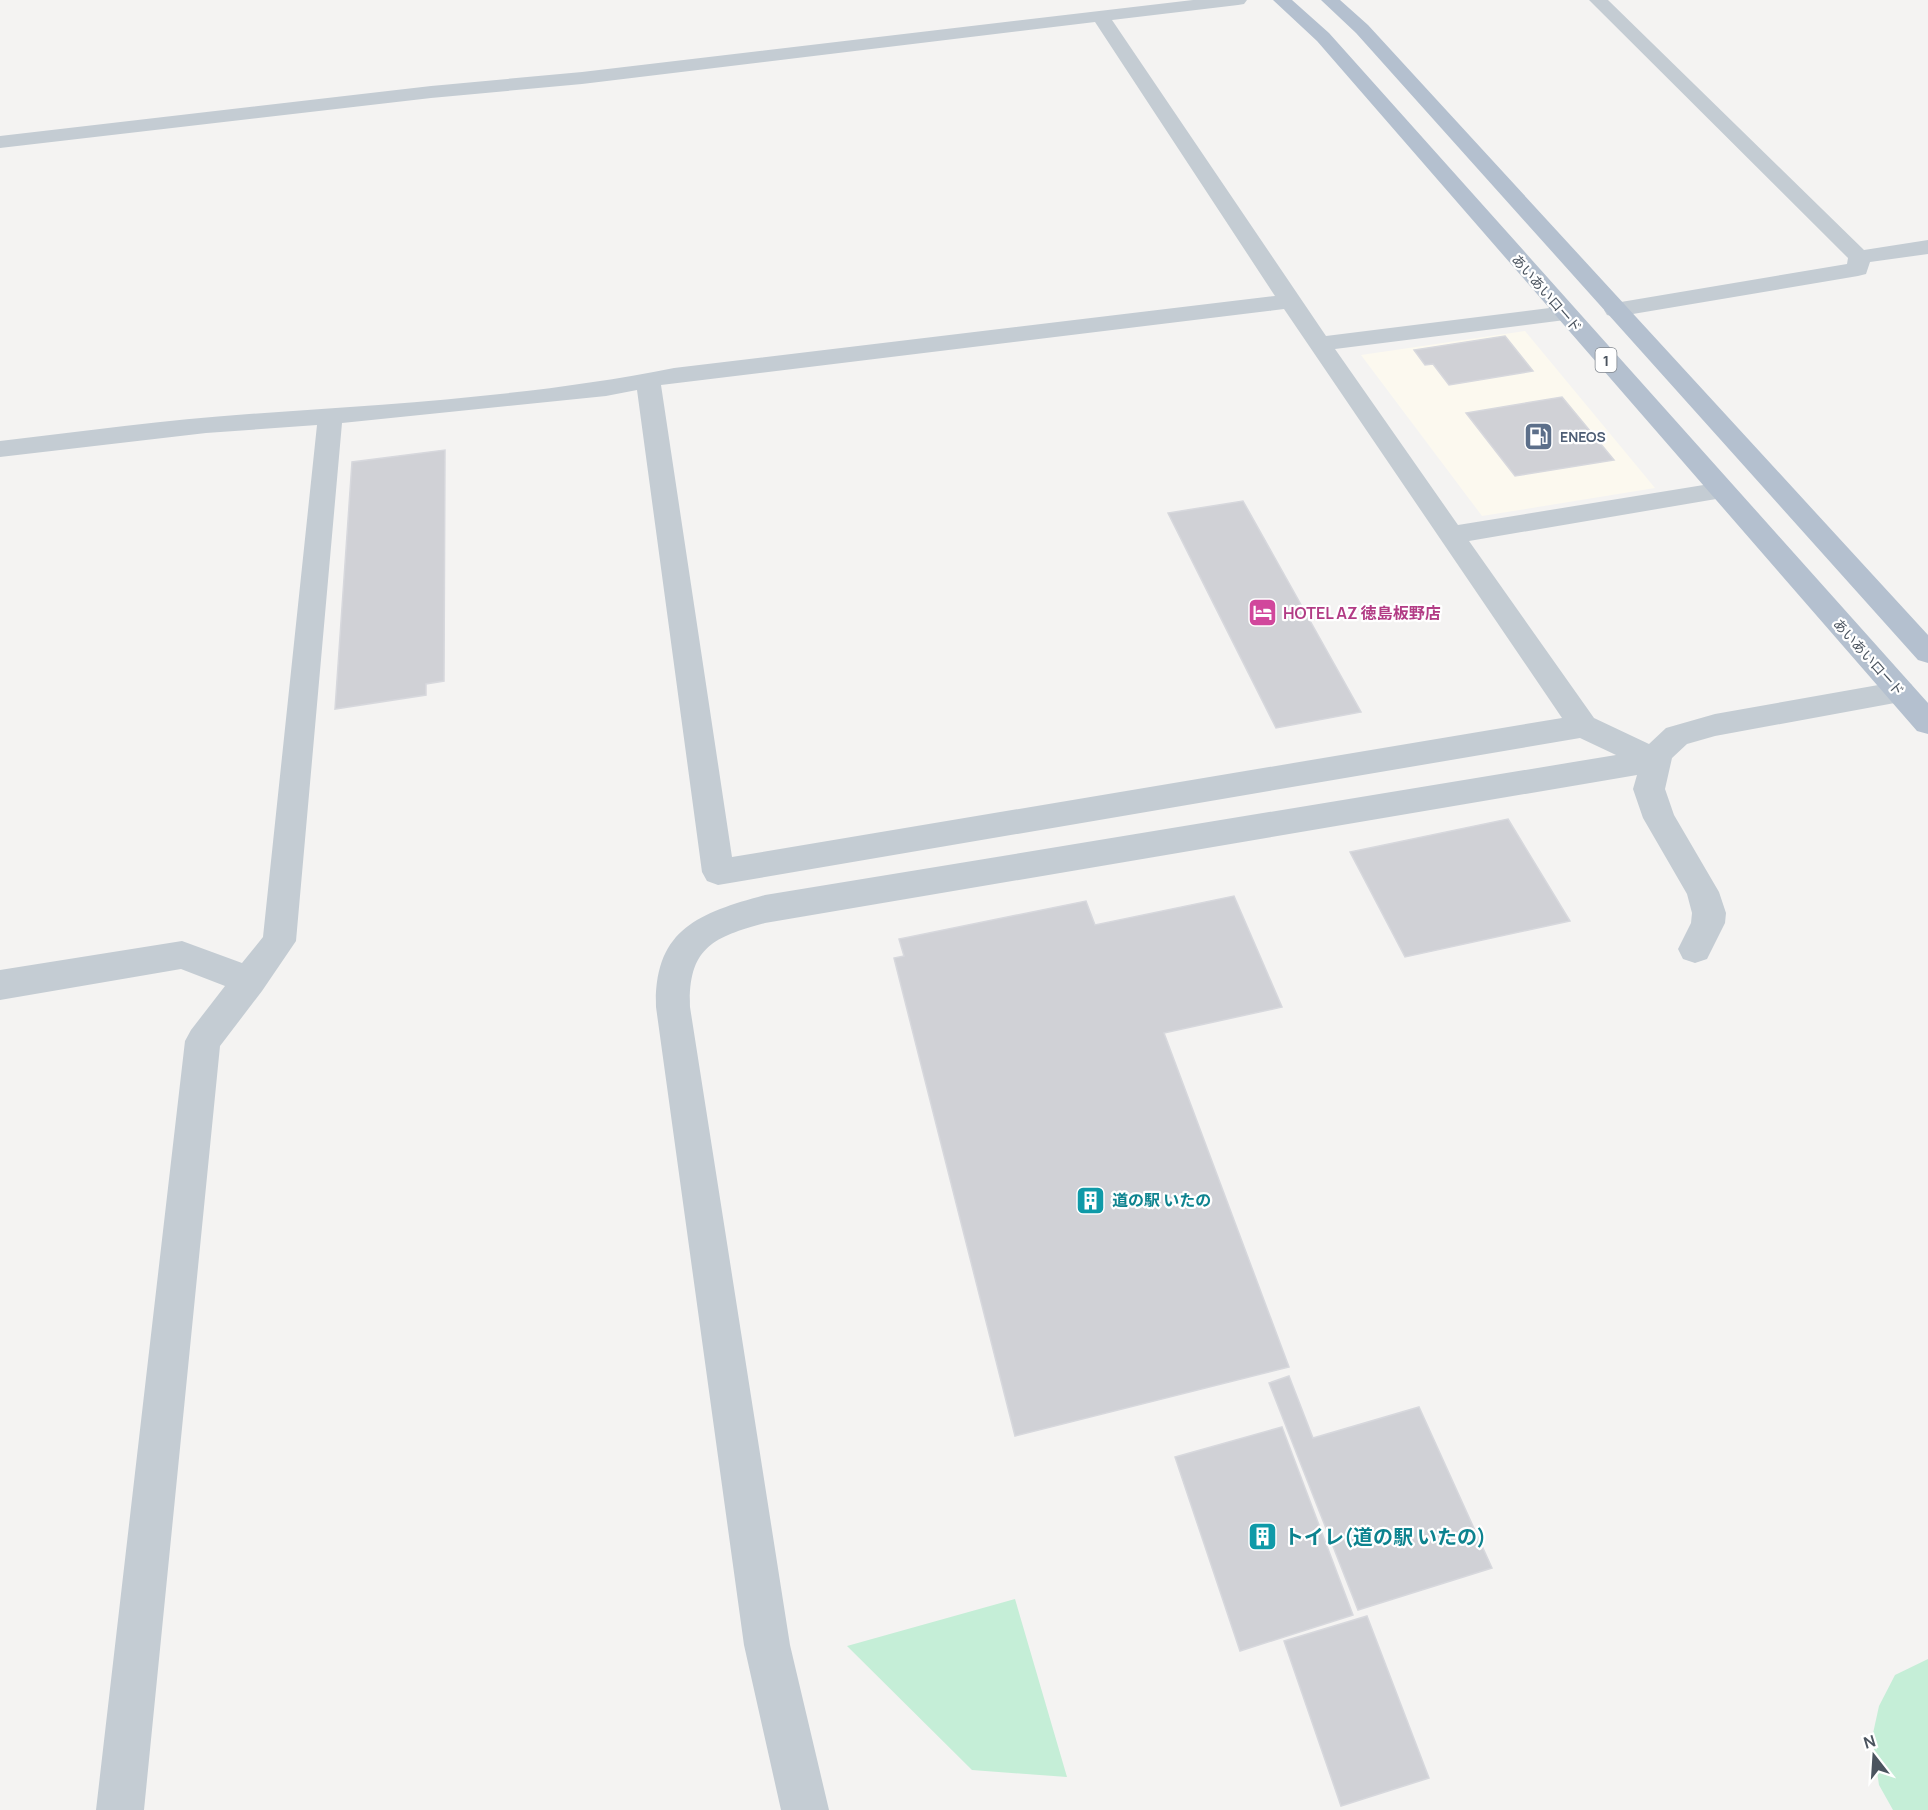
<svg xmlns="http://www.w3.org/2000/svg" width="1928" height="1810" font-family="Manrope,'Noto Sans JP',sans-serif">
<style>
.commercial{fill:#fcf9ef}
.green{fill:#c5eed7}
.building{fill:#d0d1d6;stroke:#d7d8dd;stroke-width:1.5}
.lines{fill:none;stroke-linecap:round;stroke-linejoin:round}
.minor{fill:#c4ccd3;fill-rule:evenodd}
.major{fill:#b4c0cf;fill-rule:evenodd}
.labels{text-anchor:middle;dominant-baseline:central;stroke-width:4.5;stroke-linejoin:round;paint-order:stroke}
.far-street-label{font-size:14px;fill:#4b545f;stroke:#fff}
.far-service-label{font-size:14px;font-weight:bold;fill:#4e5e75;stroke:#fff;text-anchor:start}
.shield{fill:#fff;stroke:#81878f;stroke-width:1.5}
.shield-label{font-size:15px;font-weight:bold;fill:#4b545f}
.hotel-label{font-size:16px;font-weight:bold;fill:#b23c85;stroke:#fff;text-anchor:start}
.culture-label{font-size:16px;font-weight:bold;fill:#0d838f;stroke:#fff;text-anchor:start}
.near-culture-label{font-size:20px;font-weight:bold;fill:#0d838f;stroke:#fff;text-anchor:start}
</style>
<rect width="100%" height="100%" fill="#f4f3f2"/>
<!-- commercial -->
<path class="commercial" d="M1525,331L1655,488L1482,516L1361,355Z"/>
<!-- green -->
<path class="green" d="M1015,1599L1067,1777L972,1770L847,1646Z
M1928,1659V1810H1893L1879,1785L1872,1738L1879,1706L1895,1675Z"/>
<!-- building -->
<path class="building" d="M1505,336L1533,371L1449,385L1433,364L1425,365L1414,350Z
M1562,397L1614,460L1515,476L1466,413Z
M445,450L444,681L426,684V695L335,709L352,462Z
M1243,501L1361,712L1276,728L1168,513Z
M1508,819L1570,921L1405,957L1350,852Z
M1234,896L1282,1007L1164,1033L1289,1367L1015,1436L894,958L904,956L899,939L1086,901L1095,925Z
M1289,1376L1313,1438L1419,1407L1492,1568L1358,1610L1269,1383Z
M1282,1427L1353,1615L1240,1651L1175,1457Z
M1367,1616L1429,1778L1341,1806L1284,1641Z"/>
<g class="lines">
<!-- minor -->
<path class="minor" d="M1193,0H1247L1244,4L1238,5L1112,20L1326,336L1565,306L1573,308L1576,313L1573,318L1565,320L1335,349L1458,525L1722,482L1731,484L1735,490L1731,496L1722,498L1469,541L1594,718L1649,744L1666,728L1715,714L1901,681L1911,684L1916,692L1911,700L1715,736L1687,744L1672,758L1665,789L1674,815L1719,892L1726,913L1725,923L1707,959L1695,963L1683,959L1678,949L1691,923L1692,913L1687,894L1643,818L1633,789L1637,775L765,923C713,937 688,948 690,1007L790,1645L829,1810H781L744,1645L656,1007C654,929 699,913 765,895L1616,755L1580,738L718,885L707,881L702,872L637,390L606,396L342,423L296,941L262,991L220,1046L144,1810H96L185,1041L191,1030L225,986L181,969L0,1000V970L182,941L242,963L263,937L317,425L206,433L0,457V441C83,431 166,420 249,414C391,404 535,396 674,368L1275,296L1095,22L582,84L431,98L0,148V136L431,86L582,72ZM1284,309L1562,718L732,857L661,385Z
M1589,0H1608L1864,250L1928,240V254L1870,262L1866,274L1858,276L1615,317L1607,315L1604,310L1607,305L1615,303L1847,264L1848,258Z"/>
<!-- major -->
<path class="major" d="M1273,0H1292L1329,33L1928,703V734L1917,731L1317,41Z
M1321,0H1340L1368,25L1928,635V663L1918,660L1356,33Z"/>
</g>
<!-- icons -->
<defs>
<symbol id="fuel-square" viewBox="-11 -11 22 22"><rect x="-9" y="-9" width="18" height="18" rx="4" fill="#5c6f8a" stroke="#fff"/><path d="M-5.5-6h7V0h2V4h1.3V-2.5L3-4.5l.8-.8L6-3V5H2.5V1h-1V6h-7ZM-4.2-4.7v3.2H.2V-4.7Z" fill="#fff"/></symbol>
<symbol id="hotel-square" viewBox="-11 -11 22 22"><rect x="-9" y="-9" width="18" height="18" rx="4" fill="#d1479c" stroke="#fff"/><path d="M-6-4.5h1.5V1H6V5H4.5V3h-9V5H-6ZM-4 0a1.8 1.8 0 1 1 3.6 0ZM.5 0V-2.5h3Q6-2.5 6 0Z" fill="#fff"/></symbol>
<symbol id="building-square" viewBox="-11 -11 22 22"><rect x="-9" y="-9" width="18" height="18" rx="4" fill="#0f9aa8" stroke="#fff"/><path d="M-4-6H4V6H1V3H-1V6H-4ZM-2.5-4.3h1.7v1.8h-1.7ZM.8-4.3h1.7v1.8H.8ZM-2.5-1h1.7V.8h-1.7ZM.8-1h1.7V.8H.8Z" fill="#fff"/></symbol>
</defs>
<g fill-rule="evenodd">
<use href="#fuel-square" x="1522" y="420" width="33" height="33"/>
<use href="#hotel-square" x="1246" y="596" width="33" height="33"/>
<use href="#building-square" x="1074" y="1184" width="33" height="33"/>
<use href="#building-square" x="1246" y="1520" width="33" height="33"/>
</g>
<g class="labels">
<!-- far-street labels -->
<g class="far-street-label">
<text transform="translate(1547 293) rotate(49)">あいあいロード</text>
<text transform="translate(1869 657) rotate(48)">あいあいロード</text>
</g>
<!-- far-service labels -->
<g class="far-service-label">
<text x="1560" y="436">ENEOS</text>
</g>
<!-- shield labels -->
<rect class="shield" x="1595.5" y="348" width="21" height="24" rx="4.5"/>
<g class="shield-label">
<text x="1606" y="360">1</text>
</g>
<!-- hotel labels -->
<g class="hotel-label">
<text x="1283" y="613">HOTEL AZ 徳島板野店</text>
</g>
<!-- culture labels -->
<g class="culture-label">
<text x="1112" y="1200">道の駅 いたの</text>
</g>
<!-- near-culture labels -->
<g class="near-culture-label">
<text x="1284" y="1536">トイレ(道の駅 いたの)</text>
</g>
</g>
<!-- north arrow -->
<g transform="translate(1874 1756) rotate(343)" stroke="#ffffff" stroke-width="4.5" paint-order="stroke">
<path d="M0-4.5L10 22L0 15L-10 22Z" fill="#4b545f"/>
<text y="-9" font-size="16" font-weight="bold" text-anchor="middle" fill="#4b545f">N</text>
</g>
</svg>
